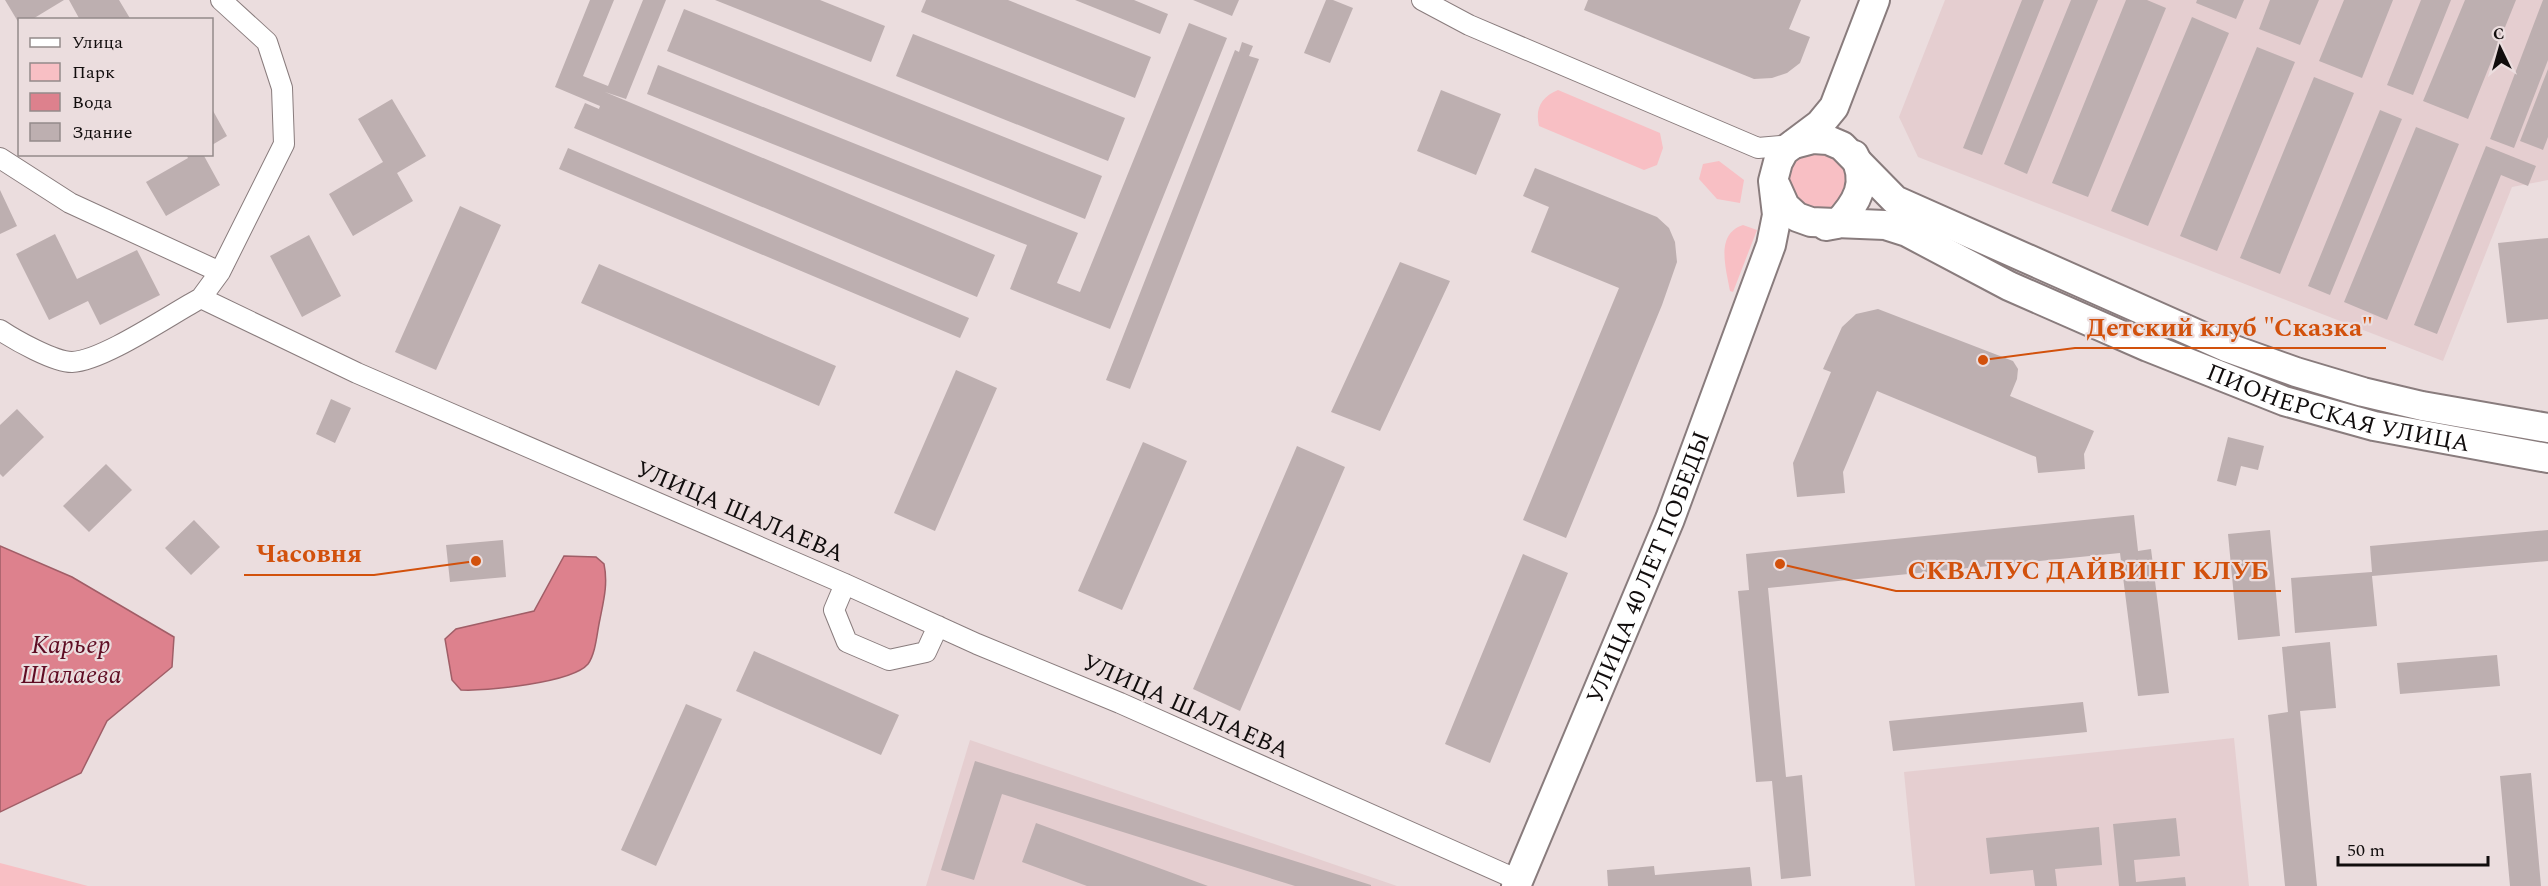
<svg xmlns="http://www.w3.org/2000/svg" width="2548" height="886" font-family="Spectral,serif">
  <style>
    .built { fill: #e5ced0 }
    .green { fill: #f8bfc4 }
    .water { fill: #dd818d; stroke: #a05e67; stroke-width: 1.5 }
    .building { fill: #bdafb0 }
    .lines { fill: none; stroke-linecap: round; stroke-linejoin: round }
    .minor-casing { stroke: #897c7d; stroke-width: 22 }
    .secondary-casing { stroke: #897c7d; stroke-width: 32 }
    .minor { stroke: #fff; stroke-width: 20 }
    .secondary { stroke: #fff; stroke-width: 28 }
    .labels { text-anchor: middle; stroke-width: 4.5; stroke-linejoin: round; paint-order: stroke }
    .street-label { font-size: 24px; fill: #110d0d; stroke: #ebddde }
    .water-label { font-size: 26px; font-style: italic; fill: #5f0c23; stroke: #ebddde }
    .leader { fill: none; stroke: #d2510c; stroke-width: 2 }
    .callout-dot { fill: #d2510c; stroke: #ebddde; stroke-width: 2 }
    .callout-label { font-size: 26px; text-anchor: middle; font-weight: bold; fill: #d2510c; stroke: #ebddde; stroke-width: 4.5; stroke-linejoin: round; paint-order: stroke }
  </style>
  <rect width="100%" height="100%" fill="#ebddde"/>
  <path class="built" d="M1945,0H2548V180L2512,187L2443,361L1918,157L1899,117Z
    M2234,738L2249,886H1915L1904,772Z
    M970,740L1397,886H926Z"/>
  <path class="green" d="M1558,90L1660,133L1663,148L1657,165L1644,170L1539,126C1535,109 1541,97 1558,90Z
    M1833,152L1852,177L1833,213L1791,203L1787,170L1802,153Z
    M1719,161L1744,180L1740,203L1717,199L1699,179L1703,164Z
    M1743,225L1757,230L1733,292L1730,291C1726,268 1715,234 1743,225Z
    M0,863L88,886H0Z"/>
  <path class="water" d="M0,546L72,577L174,637L172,667L107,721L81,773L0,812Z
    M564,556L596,557L604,564C608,583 604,599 600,619C597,632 596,653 588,664C572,683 486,691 461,690L452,680L445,639L456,629L534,611Z"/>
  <path class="building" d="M5,0H64L31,20H20V25Z
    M69,0H119L131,20H80Z
    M590,0H614L583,76L608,86L643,0H666L626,99L605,92L995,255L977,297L574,128L585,103L599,109L600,106L555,87Z
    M715,0H820L885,26L871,62Z
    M926,0H1008L1151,57L1135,98L921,12Z
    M1075,0H1134L1168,14L1160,34Z
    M1193,0H1239L1232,16Z
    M1326,0H1333L1353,8L1330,63L1304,53Z
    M1588,0H1801L1789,29L1810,37L1800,63L1787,73L1772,78L1754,79L1584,10Z
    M2022,0H2044L1982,155L1963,148Z
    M2071,0H2098L2027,174L2004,164Z
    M2126,0H2147L2166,8L2088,197L2052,183Z
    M2197,0H2244L2236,19L2196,3Z
    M2270,0H2319L2300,45L2259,29Z
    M2344,0H2393L2362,78L2319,61Z
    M2421,0H2451L2413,95L2387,85Z
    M2465,0H2516L2468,119L2423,101Z
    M2543,0H2548V60L2514,148L2490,139Z
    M684,9L1102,176L1085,219L667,51Z
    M2192,17L2229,33L2148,226L2111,211Z
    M1189,23L1227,38L1110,329L1010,289L1027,245L647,94L658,65L1078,233L1057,283L1080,292Z
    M913,34L1125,118L1108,161L896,76Z
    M1242,42L1253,46L1249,56L1259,59L1130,389L1106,380L1235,50L1239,52Z
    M2257,47L2295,62L2217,251L2180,236Z
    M2548,69V137L2543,150L2520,141Z
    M2314,77L2354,93L2280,274L2240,258Z
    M1441,90L1501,114L1476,175L1417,151Z
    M392,99L426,156L397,173L413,201L353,236L329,194L383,162L358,119Z
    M212,109L227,136L212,145Z
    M2380,110L2402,119L2330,295L2308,286Z
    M2416,127L2459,144L2387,320L2344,302Z
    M2486,146L2536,166L2528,186L2501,175L2437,334L2414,325Z
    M568,148L969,318L960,338L559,169Z
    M186,154H203L220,185L166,216L146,182L188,158Z
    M1535,168L1657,217L1669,228L1675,242L1677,262L1662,305L1566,538L1523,520L1619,288L1531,252L1549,207L1523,196Z
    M0,190L17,226L0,234Z
    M460,206L501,225L436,370L395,352Z
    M55,234L77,279L137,250L160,295L100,325L88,301L49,320L16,254Z
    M309,235L341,296L302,317L270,256Z
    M2548,238V319L2507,323L2498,243Z
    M1400,262L1450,281L1380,431L1331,412Z
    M599,264L836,366L819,406L581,303Z
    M1878,309L2013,361L2018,369L2017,379L2010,396L2094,431L2084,454L2085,469L2038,473L2036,457L1877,391L1843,472L1845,493L1797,497L1793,463L1831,372L1823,369L1842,327L1856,314Z
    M956,370L997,388L935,531L894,513Z
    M331,399L351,408L335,443L316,434Z
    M17,409L44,437L3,477L0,474V425Z
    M2228,437L2264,446L2258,470L2241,466L2236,486L2217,481Z
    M1143,442L1187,461L1122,610L1078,591Z
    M1297,446L1345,467L1240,711L1193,689Z
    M106,464L132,490L89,532L63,506Z
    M2134,515L2138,551L2151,549L2169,693L2138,696L2120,553L1768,588L1786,777L1802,775L1811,876L1781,879L1772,781L1756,782L1738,591L1749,590L1746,554Z
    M194,520L220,547L191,575L165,548Z
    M2270,530L2280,636L2238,640L2228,534Z
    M2548,530V561L2372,576L2377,626L2295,633L2291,578L2372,572L2370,546Z
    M503,540L506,577L450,582L446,545Z
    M1523,554L1568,573L1490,763L1445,744Z
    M2330,642L2336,708L2300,711L2317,886H2285L2268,715L2288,712L2282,647Z
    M754,651L899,715L881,755L736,691Z
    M2497,655L2500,686L2400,694L2397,663Z
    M2083,702L2087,732L1893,751L1889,721Z
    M686,704L722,719L656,866L621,850Z
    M975,761L1371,885V886H1295L1002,794L974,880L941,870Z
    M2531,773L2541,886H2510L2500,776Z
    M2176,818L2180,856L2134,860L2136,882L2185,877L2186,886H2119L2113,824Z
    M1036,823L1208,886H1087L1022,862Z
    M2099,827L2102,865L2055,869L2057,886H2035L2033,870L1990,874L1986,838Z
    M1654,866L1655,875L1750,867L1752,886H1608L1607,870Z"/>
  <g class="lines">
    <g class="minor-casing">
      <path id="minor" d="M1422,0L1469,25L1758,148L1792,145
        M0,158L70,203L220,272L201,298L357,373L845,584L977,644L1120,703L1518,880
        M220,272L284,144L282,88L267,42L221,0
        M0,330C15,340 54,362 72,362C103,361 171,314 201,298
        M845,584L834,610L847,642L889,660L926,652L938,626"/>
    </g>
    <g class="secondary-casing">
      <g id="secondary">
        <path d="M1794,144L1813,139L1828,140L1842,146L1895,200L2226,347L2296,372L2363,392L2422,406L2548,428"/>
        <path id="s1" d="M1776,186L1785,206L1797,217L1811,222L1885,225L1907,232L2009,286L2148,347L2284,401L2374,426L2548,458"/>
        <path d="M1826,226L1837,224C1857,203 1869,183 1854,155"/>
        <path id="s2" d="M1516,886L1670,519L1771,245L1777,215L1773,181L1778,162L1784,151L1820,124L1834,107L1875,0"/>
      </g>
    </g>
    <use href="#minor" class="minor"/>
    <use href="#secondary" class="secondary"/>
  </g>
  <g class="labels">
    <g class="street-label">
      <text dy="8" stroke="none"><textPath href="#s1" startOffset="618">ПИОНЕРСКАЯ УЛИЦА</textPath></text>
      <text transform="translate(740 511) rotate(23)" y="8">УЛИЦА ШАЛАЕВА</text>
      <text dy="8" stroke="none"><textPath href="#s2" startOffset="345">УЛИЦА 40 ЛЕТ ПОБЕДЫ</textPath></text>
      <text transform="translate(1186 706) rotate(24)" y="8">УЛИЦА ШАЛАЕВА</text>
    </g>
    <g class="water-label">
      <text x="71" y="653">Карьер<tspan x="71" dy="30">Шалаева</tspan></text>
    </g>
  </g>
  <path class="leader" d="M1983 360L2075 348H2386M476 561L374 575H244M1780 564L1896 591H2281"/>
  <g class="callout-dot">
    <circle cx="1983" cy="360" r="6"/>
    <circle cx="476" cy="561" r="6"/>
    <circle cx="1780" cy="564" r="6"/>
  </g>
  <g class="callout-label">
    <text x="2230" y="336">Детский клуб "Сказка"</text>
    <text x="309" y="562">Часовня</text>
    <text x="2088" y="579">СКВАЛУС ДАЙВИНГ КЛУБ</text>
  </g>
  <rect x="18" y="18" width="195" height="138" fill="#ebddde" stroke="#948a8a" stroke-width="1.5"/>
  <rect x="30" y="38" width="30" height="9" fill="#ffffff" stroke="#948a8a" stroke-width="1.5"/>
  <text x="72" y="48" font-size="18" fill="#110d0d">Улица</text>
  <rect x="30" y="63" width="30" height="18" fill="#f8bfc4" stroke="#948a8a" stroke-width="1.5"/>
  <text x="72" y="78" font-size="18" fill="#110d0d">Парк</text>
  <rect x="30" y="93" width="30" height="18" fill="#dd818d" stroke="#948a8a" stroke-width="1.5"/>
  <text x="72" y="108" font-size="18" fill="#110d0d">Вода</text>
  <rect x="30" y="123" width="30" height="18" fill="#bdafb0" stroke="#948a8a" stroke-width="1.5"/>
  <text x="72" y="138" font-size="18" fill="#110d0d">Здание</text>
  <g transform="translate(2500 48) rotate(355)" stroke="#ebddde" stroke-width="4.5" paint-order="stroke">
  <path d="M0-4.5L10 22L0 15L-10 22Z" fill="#110d0d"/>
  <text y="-9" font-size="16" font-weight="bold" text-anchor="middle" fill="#110d0d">С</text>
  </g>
  <path d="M2338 856v9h150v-9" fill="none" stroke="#110d0d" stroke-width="3"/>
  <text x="2347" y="856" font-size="18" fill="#110d0d" stroke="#ebddde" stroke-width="4.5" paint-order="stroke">50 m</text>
</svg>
